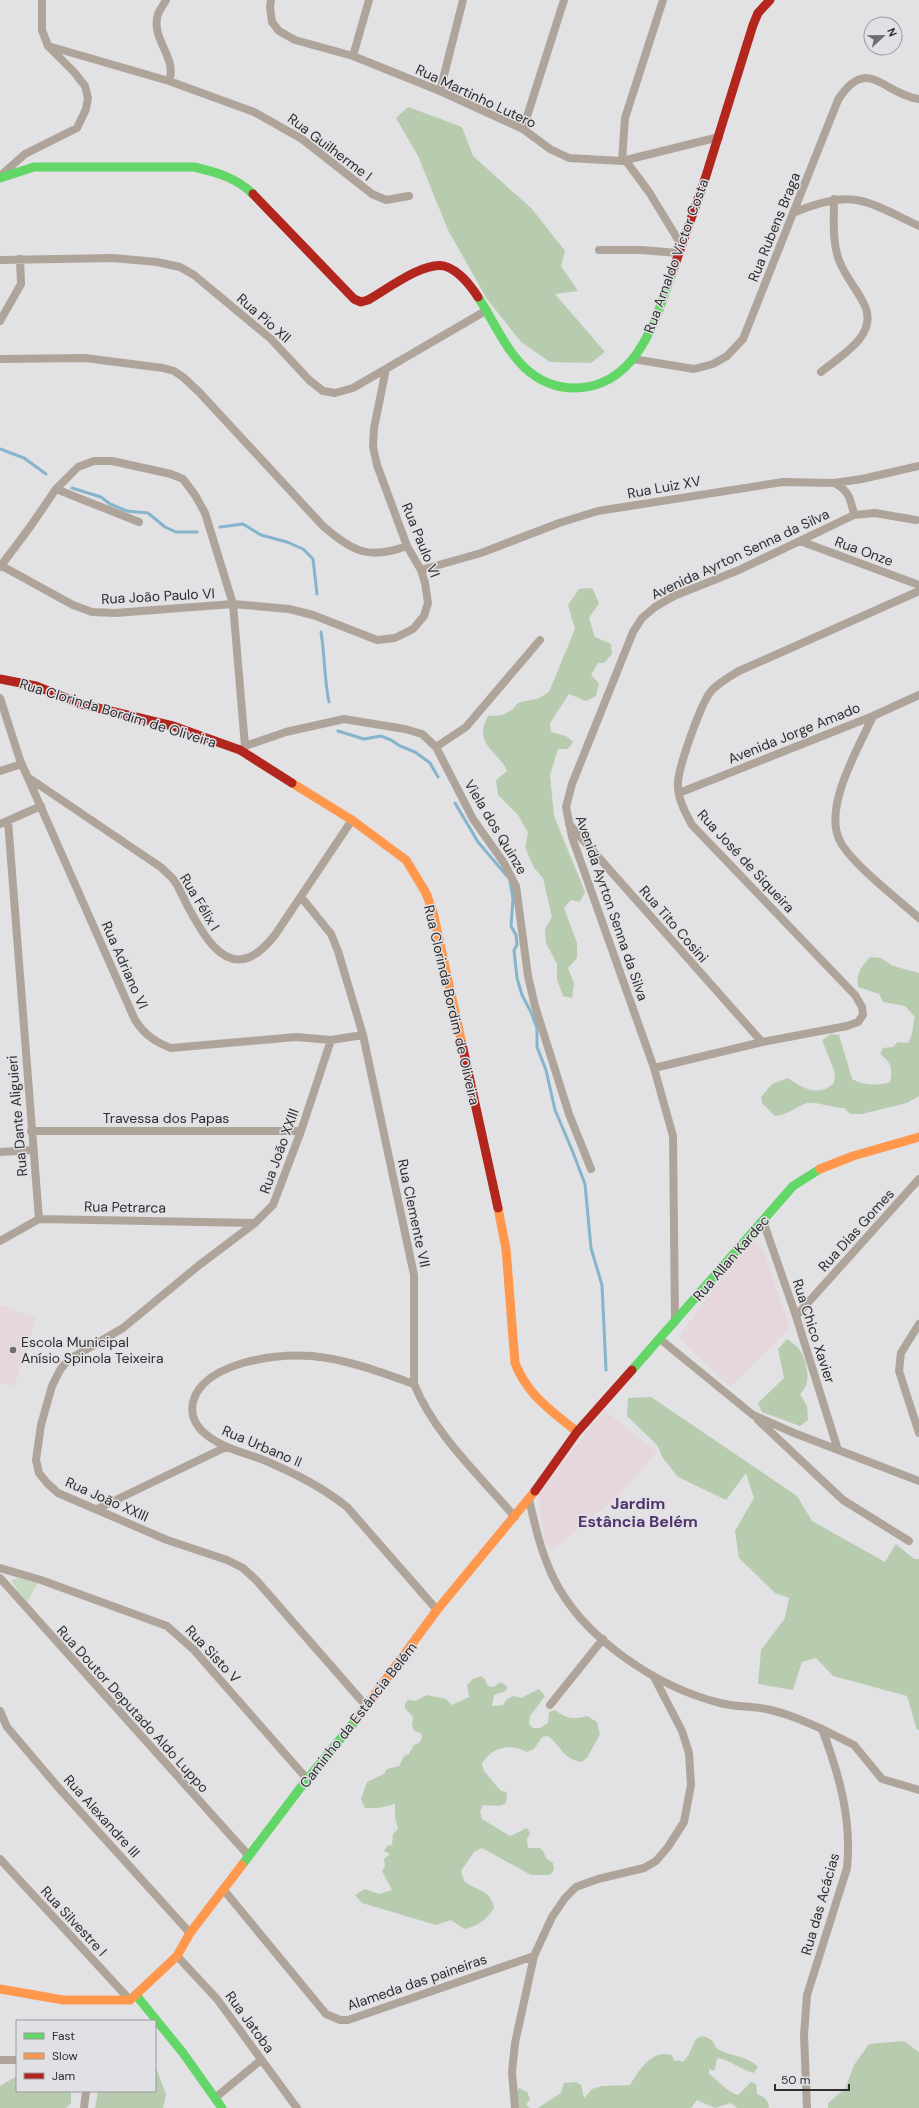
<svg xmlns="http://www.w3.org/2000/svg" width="919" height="2108" font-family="'DM Sans',sans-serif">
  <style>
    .education { fill: #e6d7dc }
    .green { fill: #c8d9c2 }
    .forest { fill: #b7ccaf }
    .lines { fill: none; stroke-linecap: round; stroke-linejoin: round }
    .stream { stroke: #85b4cd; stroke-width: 3 }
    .street { stroke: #afa49a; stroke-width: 8 }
    .fast { stroke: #63d668; stroke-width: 9 }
    .slow { stroke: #ff974d; stroke-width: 9 }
    .jam { stroke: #b3261e; stroke-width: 9 }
    .poi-dot { fill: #6d6d6f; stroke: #e1e0e4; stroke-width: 1.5 }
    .labels { text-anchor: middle; stroke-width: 3; stroke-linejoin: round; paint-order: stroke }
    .street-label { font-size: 14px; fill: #2e2e30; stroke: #e1e0e4 }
    .poi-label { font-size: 14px; fill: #2e2e30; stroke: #e1e0e4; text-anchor: start }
    .quarter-label { font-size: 16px; font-weight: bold; fill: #51346e; stroke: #e1e0e4 }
  </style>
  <rect width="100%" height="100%" fill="#e2e1e3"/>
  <path class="education" d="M753,1242L757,1243L764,1252L790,1328L730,1387L680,1339L681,1333L747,1245Z
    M0,1305L36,1318L14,1387L0,1382Z
    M604,1410L657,1452L616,1498L551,1551L544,1538L539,1494Z"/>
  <path class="green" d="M19,1578L38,1583L26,1604L11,1580Z"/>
  <path class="forest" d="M408,107L462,127L473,156L532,209L565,251L561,266L578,291L555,294L605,352L591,363L550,362L521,342L487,299L448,230L418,156L396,118Z
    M592,588L599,603L589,618L595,637L611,644L612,654L604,663H598L591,675L599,683L596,696L586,701L569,694L550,723L551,732L566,736L573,742L568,749H558L550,775L554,816L585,892L580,902L571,900L564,908L577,943V958L568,968L574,983L572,998L563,996L557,979V964L546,943L545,929L552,917L543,878L534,868L525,847L528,833L518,815L498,795L496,780L507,771C499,751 472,745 488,716L502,715L512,710L518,703L539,698L549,692L575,629L568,605L579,589Z
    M870,957L881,958L893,966L919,973V1096L907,1103L894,1106L862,1114H850L844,1108C835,1108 814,1101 807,1103C795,1107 788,1115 775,1116L762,1103L761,1097L772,1084L788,1078C803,1089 819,1097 834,1083L835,1073L822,1040L831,1034L839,1035L852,1079C864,1086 877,1086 890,1082C893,1069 891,1062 880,1054L883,1048L893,1047L898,1042L908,1043C914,1033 912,1028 915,1017L905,1006L883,1002L879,994L858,987C856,974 861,967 870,957Z
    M787,1339C791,1342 796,1345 799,1349C808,1362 812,1384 800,1394L807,1406L808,1420L800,1426L762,1412L758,1403L784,1378L778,1349Z
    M651,1397L797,1496L812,1521L885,1562L896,1544L914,1559H919V1730H917L907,1696L833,1676L816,1658L802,1662L793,1690L758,1684L761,1650L785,1618L789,1598L775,1593L739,1558L735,1531L754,1498L746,1473L726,1500L678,1477L663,1458L657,1445L627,1416L628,1398Z
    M481,1676L484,1678L488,1686L493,1687L501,1682L507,1686L506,1691L494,1695L492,1706L503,1705L507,1699L513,1696L521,1698L539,1689L545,1696L530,1716L529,1724L533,1728H540L548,1723L549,1712L555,1710C567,1719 573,1720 587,1716L597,1722L600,1734L587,1758L581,1762C562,1758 562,1747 548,1736L542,1737L534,1749L527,1752C511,1743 491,1747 482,1764L484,1771L501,1791L507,1792L506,1803L500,1806L483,1805L480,1811L482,1819L510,1836L527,1828L530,1833L527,1839L528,1848H540L543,1851L546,1858L553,1863L554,1870L550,1875H531L482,1848L474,1852L461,1871L464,1881C477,1891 491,1890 494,1908C486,1920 478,1926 464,1929L451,1920L436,1925L362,1903L355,1895L365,1889L379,1894L392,1890L382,1871L385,1866L384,1859L390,1854L384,1851L387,1846L392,1845L393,1834L398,1829L395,1818V1804L378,1808H365L361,1799L367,1782L384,1774L387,1769L399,1766L404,1756L409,1754L414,1745L419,1743L422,1738L421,1733L414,1731L412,1724L413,1717L405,1708V1704L408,1700L415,1701L427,1695L446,1699L452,1705L469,1697L467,1685L473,1679Z
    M702,2036C709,2038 714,2040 715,2047C728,2057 747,2055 758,2067L754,2073C741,2070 731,2060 717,2058L715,2069L713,2071L709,2069V2074C719,2081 727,2092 738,2095L751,2082L756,2084L757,2094C765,2097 768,2100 769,2108H737L731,2103L715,2108L697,2100L691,2108H538L561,2093L564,2083L576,2082L581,2085L584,2098L592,2089L602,2086L630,2085C639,2070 652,2049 672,2055L674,2061L678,2060L683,2062L688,2056L696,2039Z
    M904,2041L919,2052V2108H828V2103L845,2089L854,2065L869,2044Z
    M155,2065L166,2094L163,2108H95L98,2091H155Z
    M17,2076V2091H71V2103L66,2108H0V2086Z
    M519,2088L527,2092L530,2099L526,2105L530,2108H518L516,2093Z"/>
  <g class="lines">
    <path class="stream" d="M0,449L24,458L46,474
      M72,488L101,497L110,504L127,511L148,513L165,527L176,532H197
      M220,527L243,524L261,535L287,542L303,549L313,559L317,594
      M321,632C325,656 324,678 329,702
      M338,731L364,739L381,736L391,740L400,746L415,752L430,763L438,777
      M455,803L478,842L507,876
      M510,881L513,899L511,926L516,935L517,945L514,950L517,978L522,995L531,1012L537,1028V1047L546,1070L555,1110L572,1150L585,1184L591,1248L602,1285L606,1370"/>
    <path class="street" d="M166,0C164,4 160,9 158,14C150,39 178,58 169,81
      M271,0L270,7L272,22L279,31L295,40L353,56L440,91L523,129L550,149L569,158L622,161L719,137
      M48,46L169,81L254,112L302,139L372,194L386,200L409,196
      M353,56L369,0
      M440,91L463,0
      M523,129L564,0
      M622,161L625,118L663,0
      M626,161L649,192L682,246
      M0,176L25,154L77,128L86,109L88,98L85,86L74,72L48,46L42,30V0
      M793,213C853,188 864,200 919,226
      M599,250H641L679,253
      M0,260L113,258L157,262L180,267L194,275L271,339L309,380L323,391L335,393L353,388L487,310
      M0,321L21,284L20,259
      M0,359L85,358L163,368L174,371L183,377L199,392L323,526C353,552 369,560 407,546
      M633,359L694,369L713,364L727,356L743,339L838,100C867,54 883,94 919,99
      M821,372C840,356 878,336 865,306C858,290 845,277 839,260C832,242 834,219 834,199
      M834,483C849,490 851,500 854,515
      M56,489L139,522
      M800,541L919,585
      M0,565L73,605L92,612L115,613L233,604L289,609L313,615L377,640L395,638L413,629L424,616L428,603L425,583L421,570L407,546L377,465L373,447L374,428L386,369
      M0,567L30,527L56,489L78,467L94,461H112L171,474L183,479L195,495L205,513L233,604L245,746
      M421,570L481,553L559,523L598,511L783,482L834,483L862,479L919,466
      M0,698L20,760L135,1020C145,1035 155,1042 171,1048L296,1037L331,1040L363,1035
      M873,716C859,747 824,805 839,839C849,862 899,900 919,918
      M436,747L466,727L540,640
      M240,750L245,746L286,732L344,719L405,729L422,734L436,747L473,819L504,863L516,886L528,976L535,1006L569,1114L591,1169
      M0,771L22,764
      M29,778L162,868C165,872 170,875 173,879C178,885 182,895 186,903C197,923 219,971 250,957C261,952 268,943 275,935L352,820
      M679,793L873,716L919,695
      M8,821L39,1219
      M0,824L41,806
      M569,824L762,1042
      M301,897L331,934L338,951L363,1035L414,1275V1384C435,1435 479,1475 515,1517
      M331,1040L301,1131L273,1205L255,1223L198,1266L123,1328L68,1360L60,1370L52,1386L41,1425L36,1460L39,1473L47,1483L58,1493L167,1540L227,1560L243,1568L257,1581L367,1707
      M654,1068L762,1042L847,1026L858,1022L863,1015L862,1007L855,995L692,825C685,812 677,798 678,782C679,766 701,702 712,690C720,682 729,677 739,671L919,591
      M31,1131H301
      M0,1152L33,1150
      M763,1221L796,1316L838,1450
      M0,1241L39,1219L255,1223
      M796,1316L919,1179
      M675,1322L673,1136L654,1068L572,837L566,807L572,784L633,632L642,618L655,607L674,596L739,570L854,515L875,513L916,520
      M919,1324L901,1353L899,1371L919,1433
      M660,1339L753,1415L794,1433L919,1481
      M414,1384C352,1362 309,1345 243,1363C226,1368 205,1377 196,1394C190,1406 191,1419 201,1430C219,1448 244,1452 266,1461C296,1474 322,1487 347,1507L437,1610
      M758,1420L843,1500L909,1541
      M529,1499C535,1526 541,1552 553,1577C582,1638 657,1687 720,1703C735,1707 751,1706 766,1709C786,1713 804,1721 822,1729C839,1774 852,1819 847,1868L807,1995L804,2035L807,2108
      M97,1509L226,1447
      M0,1568L41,1580L167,1626L194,1650L307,1779
      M0,1578L249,1856
      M550,1705L603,1639
      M0,1711L7,1727L57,1786L190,1933
      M822,1729L854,1745L882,1779L919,1790
      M0,1859L130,2000
      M223,1889L326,2014L340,2020H348L534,1956
      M177,1956L217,1999L297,2108
      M0,2060H17
      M215,2098L261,2060
      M84,2108L86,2091
      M515,2108L512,2072L515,2043L534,1956L552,1917L565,1898L576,1887L598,1879L644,1868L656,1861L668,1847L684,1822L691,1785L689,1753L682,1731L654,1677"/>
    <path class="fast" d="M0,178L34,167H194C216,172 237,178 253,194
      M478,297C493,320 505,349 525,368C539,381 556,388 575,388C637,387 655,321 672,273
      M632,1370L793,1186L820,1169
      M242,1865L307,1779L356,1720
      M136,1995L183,2053L222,2108"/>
    <path class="slow" d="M292,783L352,820L406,860L426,893L433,912L462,1044
      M820,1169L853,1156L919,1137
      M498,1208L506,1249L515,1363C528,1396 551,1410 577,1432
      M356,1720L437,1610L535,1491
      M0,1989L63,2000H130L177,1956L190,1933L242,1865"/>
    <path class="jam" d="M253,194L354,299L361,302L368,300C386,290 424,261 444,266C459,270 470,285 478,297
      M672,273L705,179L753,25L758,13L770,0
      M0,679L36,686L81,704L173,726L240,750L292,783
      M462,1044L498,1208
      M535,1491L577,1432L632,1370"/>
  </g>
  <circle class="poi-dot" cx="13" cy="1350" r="4"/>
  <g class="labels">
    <g class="street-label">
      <text transform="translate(476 96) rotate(25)" y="5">Rua Martinho Lutero</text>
      <text transform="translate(330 147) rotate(37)" y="5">Rua Guilherme I</text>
      <text transform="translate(774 227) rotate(-68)" y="5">Rua Rubens Braga</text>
      <text transform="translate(676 256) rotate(-70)" y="5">Rua Arnaldo Victor Costa</text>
      <text transform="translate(264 318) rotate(41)" y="5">Rua Pio XII</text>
      <text transform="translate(664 487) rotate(-10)" y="5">Rua Luiz XV</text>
      <text transform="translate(421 540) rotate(68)" y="5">Rua Paulo VI</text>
      <text transform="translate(864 551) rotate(20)" y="5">Rua Onze</text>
      <text transform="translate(740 554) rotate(-25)" y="5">Avenida Ayrton Senna da Silva</text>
      <text transform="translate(158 596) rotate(-3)" y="5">Rua João Paulo VI</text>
      <text transform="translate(118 713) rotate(17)" y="5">Rua Clorinda Bordim de Oliveira</text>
      <text transform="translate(794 733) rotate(-22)" y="5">Avenida Jorge Amado</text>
      <text transform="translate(496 827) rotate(59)" y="5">Viela dos Quinze</text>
      <text transform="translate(746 861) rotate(47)" y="5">Rua José de Siqueira</text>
      <text transform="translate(200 902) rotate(59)" y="5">Rua Félix I</text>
      <text transform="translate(612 908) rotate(71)" y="5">Avenida Ayrton Senna da Silva</text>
      <text transform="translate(674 924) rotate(49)" y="5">Rua Tito Cosini</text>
      <text transform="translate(125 965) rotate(66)" y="5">Rua Adriano VI</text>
      <text transform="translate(452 1005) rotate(77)" y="5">Rua Clorinda Bordim de Oliveira</text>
      <text transform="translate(17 1116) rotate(-95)" y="5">Rua Dante Aliguieri</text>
      <text x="166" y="1123">Travessa dos Papas</text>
      <text transform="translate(279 1151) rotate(-70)" y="5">Rua João XXIII</text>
      <text transform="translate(125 1207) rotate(1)" y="5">Rua Petrarca</text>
      <text transform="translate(414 1213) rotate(78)" y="5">Rua Clemente VII</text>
      <text transform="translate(856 1230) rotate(-48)" y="5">Rua Dias Gomes</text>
      <text transform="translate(731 1258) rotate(-49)" y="5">Rua Allan Kardec</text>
      <text transform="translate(814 1331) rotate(72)" y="5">Rua Chico Xavier</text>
      <text transform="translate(262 1446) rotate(23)" y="5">Rua Urbano II</text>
      <text transform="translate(107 1499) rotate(24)" y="5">Rua João XXIII</text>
      <text transform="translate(213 1654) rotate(47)" y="5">Rua Sisto V</text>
      <text transform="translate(133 1709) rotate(48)" y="5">Rua Doutor Deputado Aldo Luppo</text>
      <text transform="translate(358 1715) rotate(-52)" y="5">Caminho da Estância Belém</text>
      <text transform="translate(102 1816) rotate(48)" y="5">Rua Alexandre III</text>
      <text transform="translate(820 1904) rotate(-74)" y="5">Rua das Acácias</text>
      <text transform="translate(74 1921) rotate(47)" y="5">Rua Silvestre I</text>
      <text transform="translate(417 1982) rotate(-19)" y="5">Alameda das paineiras</text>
      <text transform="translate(250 2022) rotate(54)" y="5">Rua Jatoba</text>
    </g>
    <g class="poi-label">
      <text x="21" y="1347">Escola Municipal<tspan x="21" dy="16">Anísio Spinola Teixeira</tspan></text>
    </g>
    <g class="quarter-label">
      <text x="638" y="1509">Jardim<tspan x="638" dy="18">Estância Belém</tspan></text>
    </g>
  </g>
  <rect x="16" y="2020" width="140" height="72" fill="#e1e0e4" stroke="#99999c"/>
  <rect x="24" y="2033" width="20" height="6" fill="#63d668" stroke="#99999c"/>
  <text x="52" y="2040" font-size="12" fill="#2e2e30">Fast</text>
  <rect x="24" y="2053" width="20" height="6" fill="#ff974d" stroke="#99999c"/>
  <text x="52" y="2060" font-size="12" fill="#2e2e30">Slow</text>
  <rect x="24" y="2073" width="20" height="6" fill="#b3261e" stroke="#99999c"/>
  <text x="52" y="2080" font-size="12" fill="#2e2e30">Jam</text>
  <g transform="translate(883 36) rotate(68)"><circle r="19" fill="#e1e0e4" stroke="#99999c"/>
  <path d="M0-3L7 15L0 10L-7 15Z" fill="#6d6d6f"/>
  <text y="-6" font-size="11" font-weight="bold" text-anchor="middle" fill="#2e2e30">N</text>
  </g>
  <path d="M775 2084v6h74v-6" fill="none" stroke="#2e2e30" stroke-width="2"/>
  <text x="781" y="2084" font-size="12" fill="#2e2e30" stroke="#e1e0e4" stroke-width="3" paint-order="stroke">50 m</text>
</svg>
